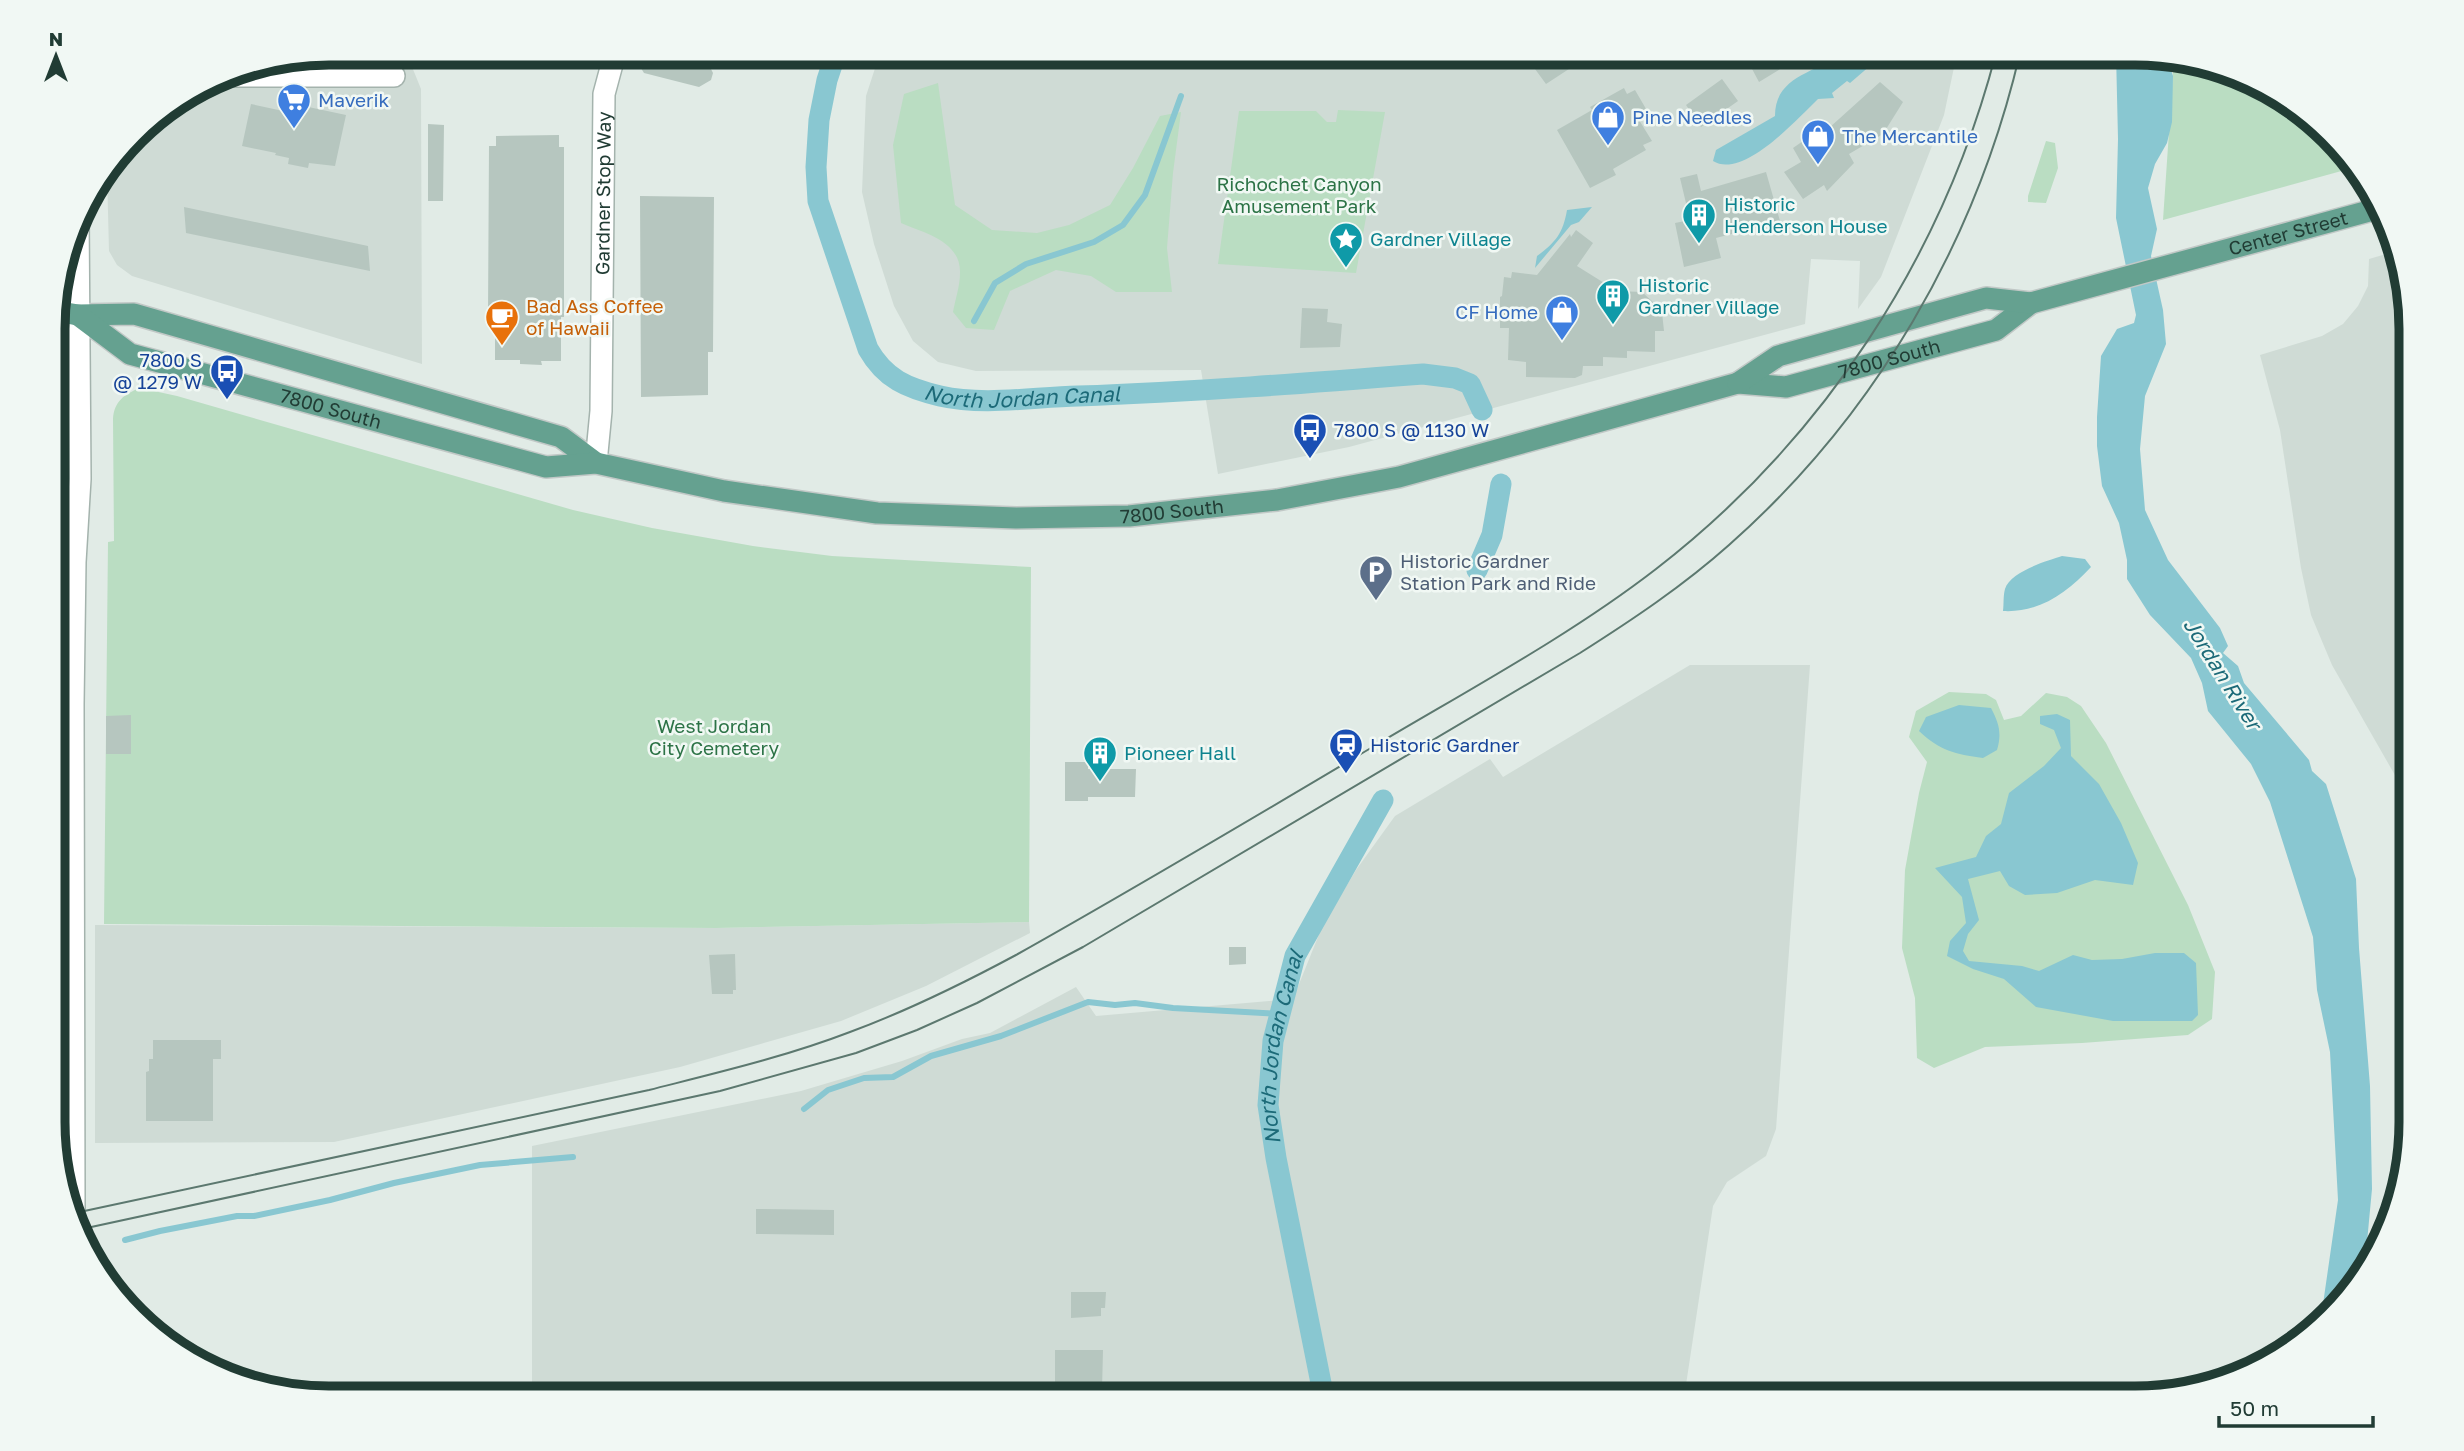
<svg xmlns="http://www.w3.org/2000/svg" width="2464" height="1451" font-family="'Golos Text',sans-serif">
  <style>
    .built { fill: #cfdbd5 }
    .green { fill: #baddc2 }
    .water { fill: #89c7d1 }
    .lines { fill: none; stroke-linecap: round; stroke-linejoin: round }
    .stream { stroke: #89c7d1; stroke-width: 6 }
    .canal { stroke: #89c7d1; stroke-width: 21 }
    .building { fill: #b6c6bf }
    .minor-casing { stroke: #a4b3ad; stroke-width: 24 }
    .major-casing { stroke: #c1c8c6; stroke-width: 24 }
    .minor { stroke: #fff; stroke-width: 21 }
    .major { stroke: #65a190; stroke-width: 21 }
    .tram { stroke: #5c786f; stroke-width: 2 }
    .labels { text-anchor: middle; stroke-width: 5; stroke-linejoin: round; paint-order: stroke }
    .shop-label { font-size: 19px; fill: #366cbe; stroke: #f1f8f4; text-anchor: start }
    .park-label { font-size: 19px; fill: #2c7346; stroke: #f1f8f4 }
    .street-label { font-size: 19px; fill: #213c34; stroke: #f1f8f4 }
    .culture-label { font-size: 19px; fill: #0d838f; stroke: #f1f8f4; text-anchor: start }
    .food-label { font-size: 19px; fill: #c56008; stroke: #f1f8f4; text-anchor: start }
    .transit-label { font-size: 19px; fill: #164399; stroke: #f1f8f4; text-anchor: start }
    .service-label { font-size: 19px; fill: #4e5e75; stroke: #f1f8f4; text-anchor: start }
    .water-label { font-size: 21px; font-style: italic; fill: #1c6a78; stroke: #f1f8f4 }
    .rim { fill: none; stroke: #213c34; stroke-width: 9 }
  </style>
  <rect width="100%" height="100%" fill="#e1ebe6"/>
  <path class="built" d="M880,53H1957L1944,115L1881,277L1858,309L1860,261L1811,259L1805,324L1349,447L1218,474L1201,370L976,371L938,362L913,341L894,306L874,244L862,192L866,96Z
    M306,57H408L421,89L422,364L132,276L117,265L109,251L107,173L146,121L224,73Z
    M2393,252L2411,311V816L2396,777L2332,665L2311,615L2301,568L2280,430L2260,355L2322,336L2343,324L2358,306L2368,286L2369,259Z
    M1690,665H1810L1776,1129L1766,1156L1727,1182L1713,1206L1684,1398H532V1146L801,1091L902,1061L962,1039L990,1033L1076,987L1096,1016L1293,999L1322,927L1356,870L1395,816L1490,759L1503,777Z
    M1029,922L1030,933L926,986L841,1021L680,1067L334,1142L95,1143V925L716,928Z"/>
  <path class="green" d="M2174,58L2207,62L2274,90L2330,133L2356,167L2163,220Z
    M938,83L955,205L992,230L1037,233L1069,225L1110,205L1133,168L1160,116L1181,112L1173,173L1167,248L1172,292H1116L1091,276L1056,270L1010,291L994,330L966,328L953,312C955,300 960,286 960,273C961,241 924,233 901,223L893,145L904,94Z
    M1338,110L1385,112L1356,273L1218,264L1239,111H1316L1327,122H1336Z
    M2046,141L2055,143L2058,168L2046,203L2028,202V196Z
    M140,388L177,396L573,510L652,528L753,546L832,556L1031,567L1029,922L716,928L104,924L108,542L114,541L113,419C114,402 124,394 140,388Z
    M1949,692L1986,694L1996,700L2004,720L2021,716L2046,693L2067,697L2081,706L2106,743L2188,905L2215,972L2212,1019L2188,1035L2082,1043L1985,1047L1934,1068L1917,1058L1915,998L1902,948L1905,870L1919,793L1927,762L1909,737L1916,711Z"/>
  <path class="water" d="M1842,53H1885L1850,83L1847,81L1832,93L1834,98L1818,99C1798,118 1743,180 1713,161L1716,150L1775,116C1775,75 1817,73 1842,53Z
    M2116,53L2167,57L2173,76L2172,122L2167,143L2155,164L2148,188L2157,229L2151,256L2163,310L2166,344L2145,396L2140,449L2145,510L2168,560L2220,628L2228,646L2223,653L2238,666L2244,683L2309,760L2312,771L2326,784L2356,879L2359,948L2370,1086L2372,1189L2364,1274L2330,1318L2320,1325L2338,1200L2330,1052L2317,990L2313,937L2270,802L2251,764L2208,711L2202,683L2191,658L2150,615L2127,579V560L2119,523L2102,486L2097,446V417L2101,356L2117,329L2134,323L2136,315L2116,218L2118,139Z
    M1592,207L1579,222L1571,225L1535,268L1537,256C1556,242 1563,233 1567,210Z
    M2062,556L2085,559L2091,567C2067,593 2039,613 2003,611C2004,604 2003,596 2005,589C2010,572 2046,561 2062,556Z
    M1959,705L1991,708C1999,723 2002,734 1997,750L1983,758C1955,754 1940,751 1919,731L1926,717Z
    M2057,714L2070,720L2071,756L2099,784L2121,823L2138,863L2133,885L2095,880L2057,893L2025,895L2009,886L2000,871L1968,879L1979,920L1968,934L1963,951L1969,961L2022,966L2039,971L2073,955L2092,960L2122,959L2155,953H2184L2196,963L2198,1015L2192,1021H2113L2036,1007L2004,979L1973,969L1947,956L1950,941L1966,923L1962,897L1935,868L1976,857L1986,836L2001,824L2009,793L2044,766L2061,748L2054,730L2040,724V716Z"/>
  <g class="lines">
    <path class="stream" d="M974,321L995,283L1026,264L1094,242L1123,225L1145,195L1181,96
      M804,1109L828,1090L864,1078L893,1077L931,1056L1001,1036L1088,1002L1115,1005L1135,1003L1173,1008L1280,1014
      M125,1240L160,1231L237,1216H254L330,1200L394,1183L480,1165L573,1157"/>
    <g class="canal">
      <path id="s1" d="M836,53L827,80L819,120L816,167L818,201L868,349C885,379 907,388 940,396C984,406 1033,397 1078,396C1193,392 1308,383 1423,374L1455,378L1470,384L1482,410"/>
      <path d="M1477,570L1492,535L1501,484"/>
      <path id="s2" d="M1324,1398L1276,1158L1268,1105L1273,1041L1295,956L1383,800"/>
    </g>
  </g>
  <path class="building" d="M631,52H715L711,69L713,73L711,80L699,87L644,73Z
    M1556,52H1595L1546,84L1535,69Z
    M1743,52H1808L1759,82Z
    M1722,79L1738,101L1701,127L1686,105Z
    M1880,82L1903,102L1883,134L1849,154L1854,163L1827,191L1824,185L1803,199L1784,172L1801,162L1793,148L1826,125L1829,128Z
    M1624,88L1627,94L1635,90L1649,114L1639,120L1652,141L1643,145L1646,150L1613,169L1616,175L1590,188L1557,130L1592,110L1590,107Z
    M285,102L346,115L335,166L309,163L308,168L288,164L289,158L275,155L276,153L242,146L251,104L283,111Z
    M428,124L444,125L443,201H428Z
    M559,135V147H564V317H561V361H541L542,365L520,364V360H495V317L488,316L489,146H496V136Z
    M1766,172L1780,221L1716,238L1721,258L1684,267L1675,223L1690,220L1680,178L1697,174L1701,191Z
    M640,196L714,197L713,352H708V395L641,397Z
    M184,207L368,246L370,271L186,233Z
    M1576,230L1593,243L1577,266L1617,291L1642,292L1654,303H1661L1664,331H1655V352L1627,351V358L1603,357V366H1583L1582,375L1575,378L1526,377V362L1508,360L1509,328H1500V297L1502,296L1504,277L1511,278L1512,272L1537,275L1570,234L1571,237Z
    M1302,308L1328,309L1327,322L1342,324L1340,347L1300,348Z
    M131,715V754H106V716Z
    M1065,762H1088V769H1136L1135,797H1088V801H1065Z
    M1229,947H1246V964L1229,965Z
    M735,954L736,990H733V994H712L709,955Z
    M153,1040H221V1059H213V1121H146V1072L149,1071V1059H153Z
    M756,1209L834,1210V1235L756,1234Z
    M1071,1292H1106L1105,1308H1101V1316L1071,1318Z
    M1055,1350H1103L1102,1390L1055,1389Z"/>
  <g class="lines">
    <g class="minor-casing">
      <g id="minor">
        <path d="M219,76H394"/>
        <path id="s3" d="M596,463L601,411L604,94L615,53"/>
        <path d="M74,1209L73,704L75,562L80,479L78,215"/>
      </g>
    </g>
    <g class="major-casing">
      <g id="major">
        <path d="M55,311L78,315L134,314L561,437L596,463"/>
        <path id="s4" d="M78,315L130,354L546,467L596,463L724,491L877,513L1016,518L1129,516L1277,500L1399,477L1738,383L1786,387L1996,330L2031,303"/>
        <path id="s5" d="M1738,383L1778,356L1986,298L2031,303L2380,208"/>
      </g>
    </g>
    <use href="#minor" class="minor"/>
    <use href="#major" class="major"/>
    <path class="tram" d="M75,1213L649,1090C716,1073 785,1057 850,1032C907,1011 962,984 1016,955C1139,886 1260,814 1381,742C1472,688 1572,634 1656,569C1823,440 1943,257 1996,53
      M82,1229L720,1091L856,1053L917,1030L977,1003L1083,947L1580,653C1632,620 1683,586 1729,545C1875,416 1976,242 2020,53"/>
  </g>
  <defs>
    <g id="supermarket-pin" transform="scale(1.75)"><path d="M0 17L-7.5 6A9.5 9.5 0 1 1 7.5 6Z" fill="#3f7fe0" stroke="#f1f8f4"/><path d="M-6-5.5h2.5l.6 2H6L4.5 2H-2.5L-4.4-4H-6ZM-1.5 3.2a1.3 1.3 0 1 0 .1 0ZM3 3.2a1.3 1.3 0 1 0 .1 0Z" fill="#fff"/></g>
    <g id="shop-pin" transform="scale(1.75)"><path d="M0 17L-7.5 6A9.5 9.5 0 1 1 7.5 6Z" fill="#3f7fe0" stroke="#f1f8f4"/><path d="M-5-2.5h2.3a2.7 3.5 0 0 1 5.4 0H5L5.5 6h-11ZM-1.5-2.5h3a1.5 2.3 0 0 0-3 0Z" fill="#fff"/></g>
    <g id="building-pin" transform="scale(1.75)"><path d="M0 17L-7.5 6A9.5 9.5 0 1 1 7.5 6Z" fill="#0f9aa8" stroke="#f1f8f4"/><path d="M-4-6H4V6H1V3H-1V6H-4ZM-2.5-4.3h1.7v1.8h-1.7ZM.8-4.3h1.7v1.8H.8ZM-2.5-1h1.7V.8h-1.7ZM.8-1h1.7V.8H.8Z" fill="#fff"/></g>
    <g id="sight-pin" transform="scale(1.75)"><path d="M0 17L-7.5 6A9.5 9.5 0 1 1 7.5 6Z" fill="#0f9aa8" stroke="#f1f8f4"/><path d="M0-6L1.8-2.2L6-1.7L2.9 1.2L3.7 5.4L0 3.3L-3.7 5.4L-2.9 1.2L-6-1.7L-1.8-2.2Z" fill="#fff"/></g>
    <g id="cafe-pin" transform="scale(1.75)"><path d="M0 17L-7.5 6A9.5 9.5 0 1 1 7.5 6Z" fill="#e8710a" stroke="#f1f8f4"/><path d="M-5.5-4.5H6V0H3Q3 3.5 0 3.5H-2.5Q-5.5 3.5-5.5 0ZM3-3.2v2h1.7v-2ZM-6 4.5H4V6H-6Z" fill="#fff"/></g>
    <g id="bus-pin" transform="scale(1.75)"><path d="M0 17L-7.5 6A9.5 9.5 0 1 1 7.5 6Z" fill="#1a4fb4" stroke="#f1f8f4"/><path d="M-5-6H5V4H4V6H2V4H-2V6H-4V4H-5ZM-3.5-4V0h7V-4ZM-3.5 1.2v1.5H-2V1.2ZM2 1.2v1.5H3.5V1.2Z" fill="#fff"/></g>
    <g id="parking-pin" transform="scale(1.75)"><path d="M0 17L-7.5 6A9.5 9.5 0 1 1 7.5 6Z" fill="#5c6f8a" stroke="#f1f8f4"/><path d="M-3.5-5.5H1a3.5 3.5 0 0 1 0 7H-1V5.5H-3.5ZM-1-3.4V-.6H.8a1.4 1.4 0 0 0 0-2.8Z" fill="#fff"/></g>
    <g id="station-pin" transform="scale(1.75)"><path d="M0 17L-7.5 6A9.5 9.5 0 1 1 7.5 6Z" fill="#1a4fb4" stroke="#f1f8f4"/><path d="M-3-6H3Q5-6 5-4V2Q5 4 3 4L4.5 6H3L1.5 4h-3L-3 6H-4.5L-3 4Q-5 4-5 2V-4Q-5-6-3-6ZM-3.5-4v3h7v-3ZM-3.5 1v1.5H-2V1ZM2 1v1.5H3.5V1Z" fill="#fff"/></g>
  </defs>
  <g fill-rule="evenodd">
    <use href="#supermarket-pin" x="294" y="100"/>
    <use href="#shop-pin" x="1608" y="117"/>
    <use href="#shop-pin" x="1818" y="136"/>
    <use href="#building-pin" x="1699" y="215"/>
    <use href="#sight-pin" x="1346" y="239"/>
    <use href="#building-pin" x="1613" y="296"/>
    <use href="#shop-pin" x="1562" y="312"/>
    <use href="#cafe-pin" x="502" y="317"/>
    <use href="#bus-pin" x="227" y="371"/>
    <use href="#bus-pin" x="1310" y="430"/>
    <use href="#parking-pin" x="1376" y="572"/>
    <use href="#station-pin" x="1346" y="745"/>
    <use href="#building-pin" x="1100" y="753"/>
  </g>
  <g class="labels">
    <g class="shop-label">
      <text x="318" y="107">Maverik</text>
      <text x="1632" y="124">Pine Needles</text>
      <text x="1842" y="143">The Mercantile</text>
      <text x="1538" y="319" text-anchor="end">CF Home</text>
    </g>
    <g class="park-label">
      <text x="1299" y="191">Richochet Canyon<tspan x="1299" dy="22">Amusement Park</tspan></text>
      <text x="714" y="733">West Jordan<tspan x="714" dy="22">City Cemetery</tspan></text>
    </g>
    <g class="street-label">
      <text dy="7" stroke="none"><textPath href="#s3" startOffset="270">Gardner Stop Way</textPath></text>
      <text dy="7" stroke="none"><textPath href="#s5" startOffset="576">Center Street</textPath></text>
      <text dy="7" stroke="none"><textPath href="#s4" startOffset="1864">7800 South</textPath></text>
      <text dy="7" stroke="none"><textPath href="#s4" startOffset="273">7800 South</textPath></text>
      <text dy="7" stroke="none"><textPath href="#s4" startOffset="1127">7800 South</textPath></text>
    </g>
    <g class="culture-label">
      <text x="1724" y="211">Historic<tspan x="1724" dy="22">Henderson House</tspan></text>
      <text x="1370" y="246">Gardner Village</text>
      <text x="1638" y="292">Historic<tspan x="1638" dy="22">Gardner Village</tspan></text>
      <text x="1124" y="760">Pioneer Hall</text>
    </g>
    <g class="food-label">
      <text x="526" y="313">Bad Ass Coffee<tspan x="526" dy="22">of Hawaii</tspan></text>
    </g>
    <g class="transit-label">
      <text x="202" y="367" text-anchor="end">7800 S<tspan x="202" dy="22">@ 1279 W</tspan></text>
      <text x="1334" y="437">7800 S @ 1130 W</text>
      <text x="1370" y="752">Historic Gardner</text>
    </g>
    <g class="service-label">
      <text x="1400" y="568">Historic Gardner<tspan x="1400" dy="22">Station Park and Ride</tspan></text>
    </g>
    <g class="water-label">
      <text dy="7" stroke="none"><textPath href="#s1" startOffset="478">North Jordan Canal</textPath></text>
      <text transform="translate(2222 674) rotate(58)" y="7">Jordan River</text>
      <text dy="7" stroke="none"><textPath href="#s2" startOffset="357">North Jordan Canal</textPath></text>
    </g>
  </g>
  <path d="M0 0H2464V1451H0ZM329 65H2135A264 264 0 0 1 2399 329V1122A264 264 0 0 1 2135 1386H329A264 264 0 0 1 65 1122V329A264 264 0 0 1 329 65Z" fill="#f1f8f4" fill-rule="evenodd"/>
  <path class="rim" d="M329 65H2135A264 264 0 0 1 2399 329V1122A264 264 0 0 1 2135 1386H329A264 264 0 0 1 65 1122V329A264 264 0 0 1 329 65Z"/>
  <g transform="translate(56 56)" stroke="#f1f8f4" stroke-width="5" paint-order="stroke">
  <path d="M0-5L12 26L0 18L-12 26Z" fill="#213c34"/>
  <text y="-10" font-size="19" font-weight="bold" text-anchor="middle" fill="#213c34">N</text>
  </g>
  <path d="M2219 1416v10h154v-10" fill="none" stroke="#213c34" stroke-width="3.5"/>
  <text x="2230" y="1416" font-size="21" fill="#213c34" stroke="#f1f8f4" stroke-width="5" paint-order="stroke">50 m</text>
</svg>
